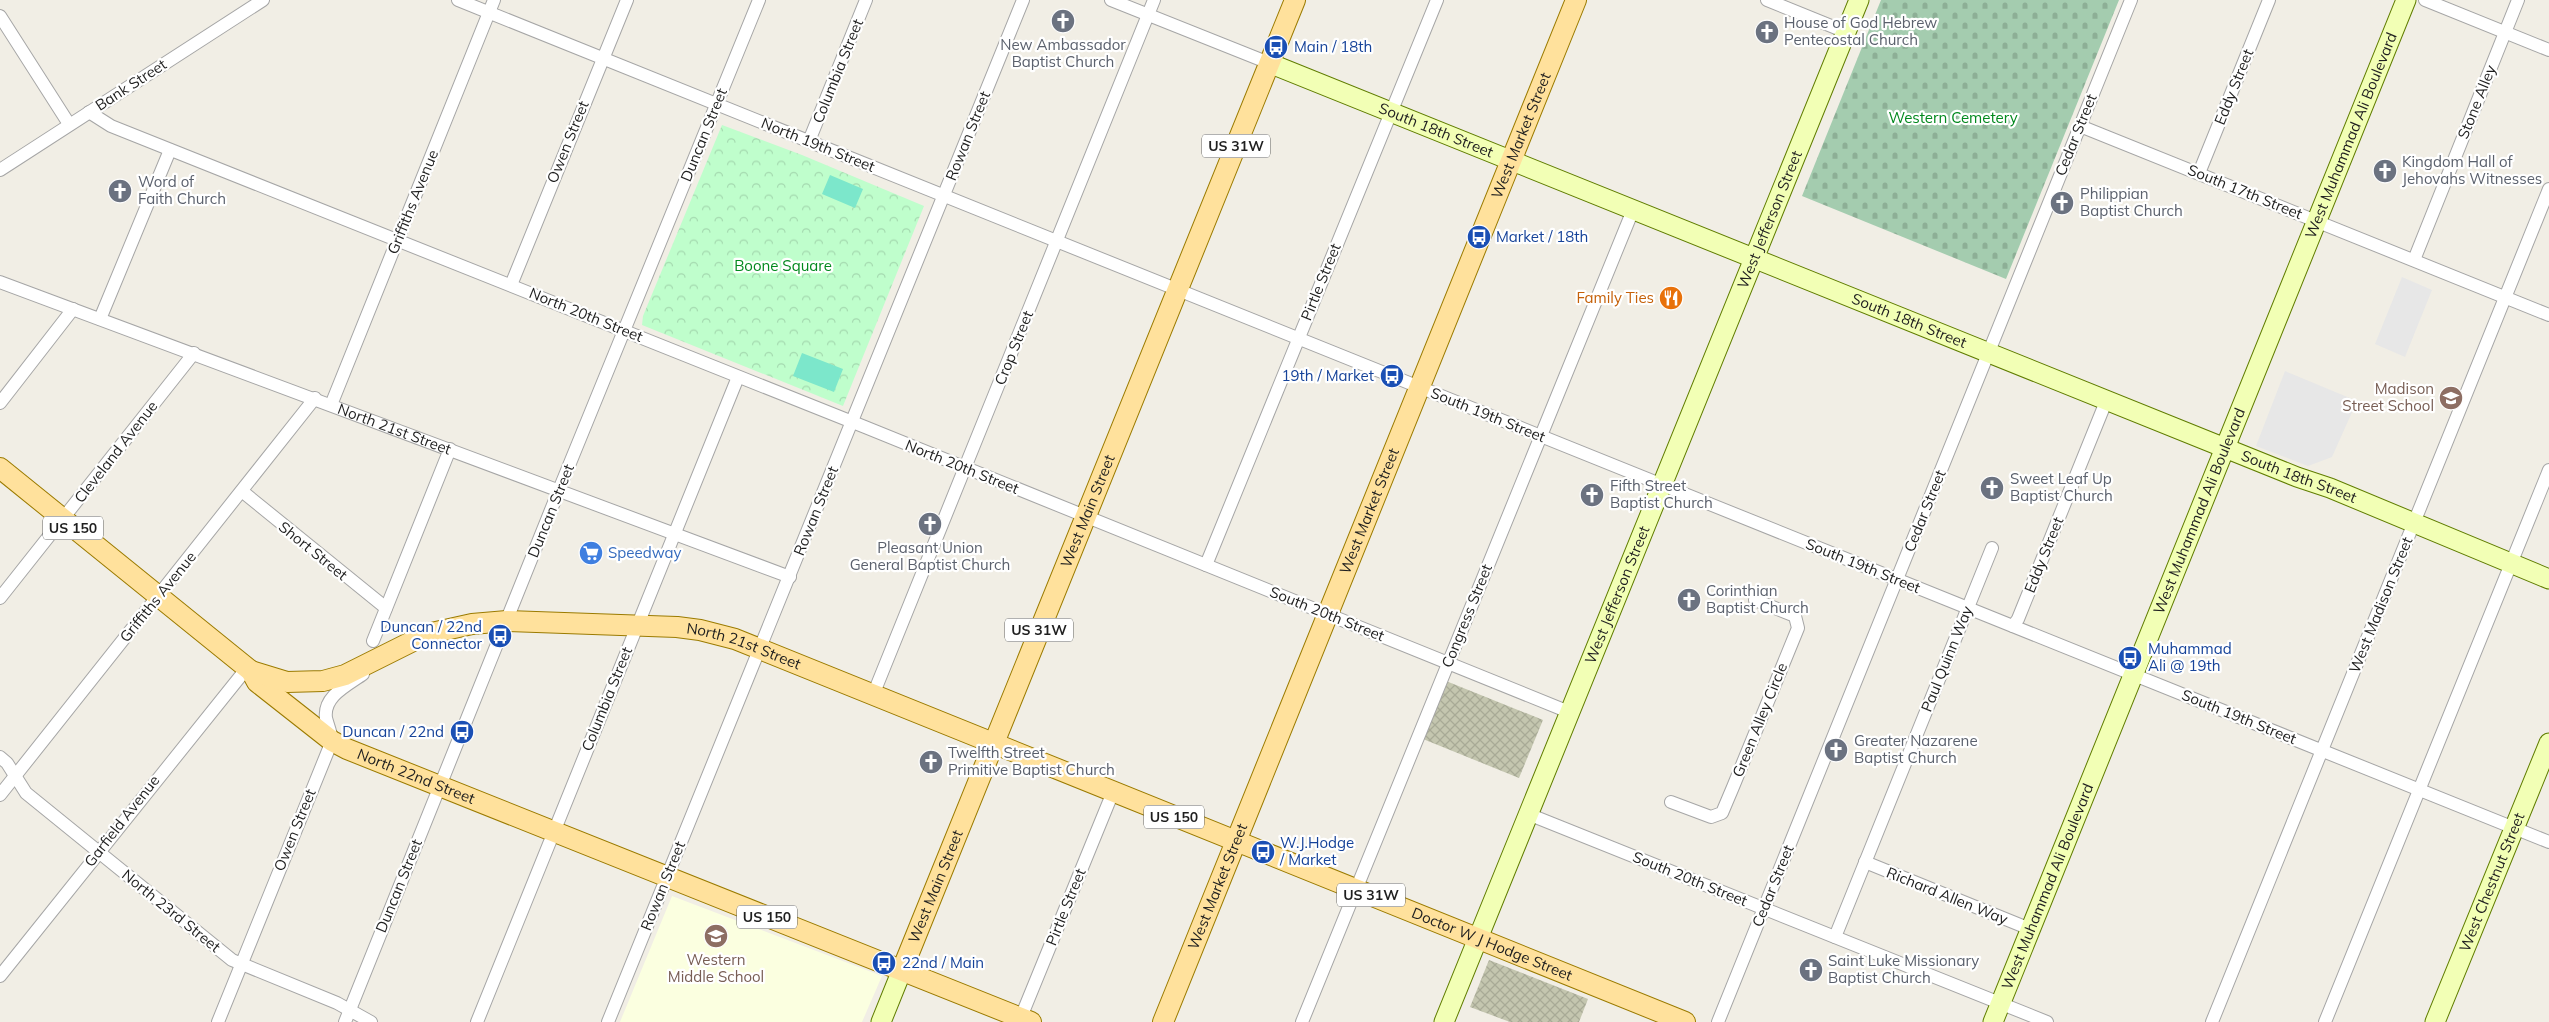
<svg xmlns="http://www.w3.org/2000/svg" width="2549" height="1022" font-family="Mulish,sans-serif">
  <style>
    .education { fill: #fbffe0 }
    .construction { fill: url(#construction-cross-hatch) }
    .cemetery { fill: url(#cemetery-stones) }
    .park { fill: url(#park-crowns) }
    .pitch { fill: #7ce7cb }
    .parking { fill: #e7e7e7 }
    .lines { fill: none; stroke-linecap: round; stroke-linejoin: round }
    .street-casing { stroke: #a6a6a6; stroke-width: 14 }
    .secondary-casing { stroke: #607d00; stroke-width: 21 }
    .primary-casing { stroke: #9b7b00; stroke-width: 22 }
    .street { stroke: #fff; stroke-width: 12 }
    .secondary { stroke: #f2ffb5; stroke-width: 19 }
    .primary { stroke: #ffe19c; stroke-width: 20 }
    .labels { text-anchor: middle; stroke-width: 4.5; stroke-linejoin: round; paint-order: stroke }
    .shield { fill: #fff; stroke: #626262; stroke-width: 1 }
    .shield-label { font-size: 14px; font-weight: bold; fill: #1f1f1f }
    .worship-label { font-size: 15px; fill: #5b616d; stroke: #fff; text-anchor: start }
    .transit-label { font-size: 15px; fill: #164399; stroke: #fff; text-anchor: start }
    .street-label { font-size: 15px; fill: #1f1f1f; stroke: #fff }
    .park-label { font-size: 15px; fill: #02891e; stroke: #fff }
    .food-label { font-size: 15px; fill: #c56008; stroke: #fff; text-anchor: end }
    .education-label { font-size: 15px; fill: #785e54; stroke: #fff; text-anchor: end }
    .shop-label { font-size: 15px; fill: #366cbe; stroke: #fff; text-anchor: start }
  </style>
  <defs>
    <pattern id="construction-cross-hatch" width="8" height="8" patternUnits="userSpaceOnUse" patternTransform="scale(1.25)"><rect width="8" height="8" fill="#c4c6af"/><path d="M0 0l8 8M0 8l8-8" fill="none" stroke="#a8aa96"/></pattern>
    <pattern id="cemetery-stones" width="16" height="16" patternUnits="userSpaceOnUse" patternTransform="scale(1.25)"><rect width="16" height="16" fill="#a4ccaf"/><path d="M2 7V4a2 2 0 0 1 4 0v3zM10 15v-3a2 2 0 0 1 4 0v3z" fill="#8daf96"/></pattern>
    <pattern id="park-crowns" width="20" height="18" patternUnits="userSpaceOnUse" patternTransform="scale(1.25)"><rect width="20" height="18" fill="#bffecc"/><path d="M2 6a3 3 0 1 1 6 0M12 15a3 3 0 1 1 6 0" fill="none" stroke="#a4d9af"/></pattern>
  </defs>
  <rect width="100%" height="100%" fill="#f1eee5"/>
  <path class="education" d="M672,896L882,976L862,1022H620Z"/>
  <path class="construction" d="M1446,681L1543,720L1519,778L1423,739Z
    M1489,960L1588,999L1579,1022H1510L1470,1007Z"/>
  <path class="cemetery" d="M1881,0H2119L2006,279L1802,196Z"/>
  <path class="park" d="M722,125L802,155L924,206L843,406L642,325L643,316Z"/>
  <path class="pitch" d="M830,175L863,189L855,208L822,194Z
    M802,353L843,369L834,392L793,376Z"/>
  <path class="parking" d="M2402,277L2432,290L2405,357L2375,344Z
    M2285,371L2357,401L2332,457L2308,466L2256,446Z"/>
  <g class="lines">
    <g class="street-casing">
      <g id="street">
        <path d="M458,0L2549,842"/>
        <path d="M1111,0L1269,63"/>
        <path d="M1767,0L1846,32"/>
        <path d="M2425,0L2549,50"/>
        <path d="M0,16L69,124"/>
        <path d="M89,112L111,126L865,427L1569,712"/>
        <path d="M2080,126L2549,315"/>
        <path d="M809,141L866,0"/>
        <path d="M0,170L263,0"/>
        <path d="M2199,173L2269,0"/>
        <path d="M2414,260L2518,0"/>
        <path id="s1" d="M0,282L790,577"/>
        <path d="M511,285L627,0"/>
        <path d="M100,319L170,150"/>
        <path d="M0,403L73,309"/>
        <path d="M331,405L494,0"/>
        <path d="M243,492L386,608"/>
        <path d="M1206,565L1437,0"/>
        <path d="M0,598L194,353"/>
        <path d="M2013,626L2018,619L2107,399"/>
        <path d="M373,641L450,449"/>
        <path d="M873,695L1154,0"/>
        <path d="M0,757L7,763L26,793L232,960L337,1003L371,1022"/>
        <path d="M0,795L315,398"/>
        <path d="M1671,802L1711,817L1722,813L1733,787L1798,628L1795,616L1755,600"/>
        <path d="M1528,814L2047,1022"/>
        <path d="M1865,862L2030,929"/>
        <path d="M1835,937L1992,548"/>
        <path d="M0,976L247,668"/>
        <path d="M218,1022L332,741C331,732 328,726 326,718C323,696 348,685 363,674"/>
        <path d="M345,1022L559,490L759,0"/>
        <path d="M477,1022L738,377"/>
        <path d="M608,1022L1023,0"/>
        <path d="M1019,1022L1113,792"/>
        <path d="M1302,1022L1633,210"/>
        <path d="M1718,1022L2131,0"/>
        <path d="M2212,1022L2549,189"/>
        <path d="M2325,1022L2549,470"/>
      </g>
    </g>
    <g class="secondary-casing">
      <g id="secondary">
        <path id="s2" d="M1269,63L2297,477L2330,488L2549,579"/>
        <path d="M881,1022L902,970"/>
        <path id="s3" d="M1444,1022L1859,0"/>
        <path id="s4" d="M1993,1022L2406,0"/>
        <path id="s5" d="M2435,1022L2549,743"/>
      </g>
    </g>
    <g class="primary-casing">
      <g id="primary">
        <path id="s6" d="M0,468L251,671L257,682L332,741L347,749L1031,1022"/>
        <path id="s7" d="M251,671L287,682L323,681L345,675L427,634L472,624L507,621L677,627L700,630L735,639L1685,1022"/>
        <path id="s8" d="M902,970L1295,0"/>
        <path id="s9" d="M1163,1022L1576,0"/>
      </g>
    </g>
    <use href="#street" class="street"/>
    <use href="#secondary" class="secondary"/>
    <use href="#primary" class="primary"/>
  </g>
  <defs>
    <g id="church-disc" transform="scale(1.25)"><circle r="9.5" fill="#6b7280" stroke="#fff"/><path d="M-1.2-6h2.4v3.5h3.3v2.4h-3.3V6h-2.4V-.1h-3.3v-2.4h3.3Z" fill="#fff"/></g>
    <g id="bus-disc" transform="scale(1.25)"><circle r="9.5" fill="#1a4fb4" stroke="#fff"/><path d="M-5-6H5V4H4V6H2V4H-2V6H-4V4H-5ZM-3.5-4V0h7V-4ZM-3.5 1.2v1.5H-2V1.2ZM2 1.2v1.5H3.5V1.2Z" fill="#fff"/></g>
    <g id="restaurant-disc" transform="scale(1.25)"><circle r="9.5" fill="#e8710a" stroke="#fff"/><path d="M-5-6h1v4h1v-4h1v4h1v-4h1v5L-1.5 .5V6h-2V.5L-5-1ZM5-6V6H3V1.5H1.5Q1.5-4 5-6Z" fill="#fff"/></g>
    <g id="school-disc" transform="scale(1.25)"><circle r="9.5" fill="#8d6e63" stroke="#fff"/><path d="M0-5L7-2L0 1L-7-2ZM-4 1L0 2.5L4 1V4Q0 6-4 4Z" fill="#fff"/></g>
    <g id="supermarket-disc" transform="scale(1.25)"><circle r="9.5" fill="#3f7fe0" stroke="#fff"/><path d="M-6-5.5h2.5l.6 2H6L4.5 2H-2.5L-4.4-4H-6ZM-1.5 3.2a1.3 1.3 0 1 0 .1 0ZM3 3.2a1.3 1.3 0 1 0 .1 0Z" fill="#fff"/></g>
  </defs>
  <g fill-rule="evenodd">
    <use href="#church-disc" x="1063" y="21"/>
    <use href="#church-disc" x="1767" y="32"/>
    <use href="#bus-disc" x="1276" y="47"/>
    <use href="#church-disc" x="2385" y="171"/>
    <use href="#church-disc" x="120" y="191"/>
    <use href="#church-disc" x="2062" y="203"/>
    <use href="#bus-disc" x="1479" y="237"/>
    <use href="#restaurant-disc" x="1671" y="298"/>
    <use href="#bus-disc" x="1392" y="376"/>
    <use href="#school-disc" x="2451" y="398"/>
    <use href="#church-disc" x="1992" y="488"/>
    <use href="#church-disc" x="1592" y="495"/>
    <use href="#church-disc" x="930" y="524"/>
    <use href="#supermarket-disc" x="591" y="553"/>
    <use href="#church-disc" x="1689" y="600"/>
    <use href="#bus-disc" x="500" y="636"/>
    <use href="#bus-disc" x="2130" y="658"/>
    <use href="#bus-disc" x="462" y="732"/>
    <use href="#church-disc" x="1836" y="750"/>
    <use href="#church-disc" x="931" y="762"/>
    <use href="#bus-disc" x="1263" y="852"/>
    <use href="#school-disc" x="716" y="936"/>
    <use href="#bus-disc" x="884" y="963"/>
    <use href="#church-disc" x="1811" y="970"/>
  </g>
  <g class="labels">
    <g class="shield">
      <rect x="1202" y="134.5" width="68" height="23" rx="4"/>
      <rect x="43" y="516.5" width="60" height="23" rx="4"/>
      <rect x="1005" y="618.5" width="68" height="23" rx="4"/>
      <rect x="1144" y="805.5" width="60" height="23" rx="4"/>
      <rect x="1337" y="883.5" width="68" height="23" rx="4"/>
      <rect x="737" y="905.5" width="60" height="23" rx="4"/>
    </g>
    <g class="shield-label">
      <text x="1236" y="151">US 31W</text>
      <text x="73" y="533">US 150</text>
      <text x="1039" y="635">US 31W</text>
      <text x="1174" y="822">US 150</text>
      <text x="1371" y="900">US 31W</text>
      <text x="767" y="922">US 150</text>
    </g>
    <g class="worship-label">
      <text x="1784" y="28">House of God Hebrew<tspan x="1784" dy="17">Pentecostal Church</tspan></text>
      <text x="1063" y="50" text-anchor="middle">New Ambassador<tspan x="1063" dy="17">Baptist Church</tspan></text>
      <text x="2402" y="167">Kingdom Hall of<tspan x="2402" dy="17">Jehovahs Witnesses</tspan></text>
      <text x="138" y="187">Word of<tspan x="138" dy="17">Faith Church</tspan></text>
      <text x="2080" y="199">Philippian<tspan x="2080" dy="17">Baptist Church</tspan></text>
      <text x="2010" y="484">Sweet Leaf Up<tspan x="2010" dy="17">Baptist Church</tspan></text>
      <text x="1610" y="491">Fifth Street<tspan x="1610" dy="17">Baptist Church</tspan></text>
      <text x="930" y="553" text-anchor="middle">Pleasant Union<tspan x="930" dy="17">General Baptist Church</tspan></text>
      <text x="1706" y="596">Corinthian<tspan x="1706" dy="17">Baptist Church</tspan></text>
      <text x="1854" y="746">Greater Nazarene<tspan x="1854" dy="17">Baptist Church</tspan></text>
      <text x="948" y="758">Twelfth Street<tspan x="948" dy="17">Primitive Baptist Church</tspan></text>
      <text x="1828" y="966">Saint Luke Missionary<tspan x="1828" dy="17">Baptist Church</tspan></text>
    </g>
    <g class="transit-label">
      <text x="1294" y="52">Main / 18th</text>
      <text x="1496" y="242">Market / 18th</text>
      <text x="1374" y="381" text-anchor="end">19th / Market</text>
      <text x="482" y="632" text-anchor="end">Duncan / 22nd<tspan x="482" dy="17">Connector</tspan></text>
      <text x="2148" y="654">Muhammad<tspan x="2148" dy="17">Ali @ 19th</tspan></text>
      <text x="444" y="737" text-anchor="end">Duncan / 22nd</text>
      <text x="1280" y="848">W.J.Hodge<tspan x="1280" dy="17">/ Market</tspan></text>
      <text x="902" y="968">22nd / Main</text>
    </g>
    <g class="street-label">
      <text transform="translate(838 71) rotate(-68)" y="5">Columbia Street</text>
      <text transform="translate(131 85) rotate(-33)" y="5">Bank Street</text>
      <text transform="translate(2234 87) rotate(-68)" y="5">Eddy Street</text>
      <text transform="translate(2477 102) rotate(-68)" y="5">Stone Alley</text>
      <text dy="5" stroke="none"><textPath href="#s2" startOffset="180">South 18th Street</textPath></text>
      <text transform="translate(704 135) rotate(-68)" y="5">Duncan Street</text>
      <text dy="5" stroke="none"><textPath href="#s9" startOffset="956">West Market Street</textPath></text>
      <text transform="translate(2076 135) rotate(-68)" y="5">Cedar Street</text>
      <text transform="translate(968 136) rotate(-68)" y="5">Rowan Street</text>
      <text dy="5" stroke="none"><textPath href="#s4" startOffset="956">West Muhammad Ali Boulevard</textPath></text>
      <text transform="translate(568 142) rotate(-68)" y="5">Owen Street</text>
      <text transform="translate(818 145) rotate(22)" y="5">North 19th Street</text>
      <text transform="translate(2245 192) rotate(22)" y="5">South 17th Street</text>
      <text transform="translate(413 202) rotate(-68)" y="5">Griffiths Avenue</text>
      <text dy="5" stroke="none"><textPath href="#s3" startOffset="866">West Jefferson Street</textPath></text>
      <text transform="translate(1321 282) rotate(-68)" y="5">Pirtle Street</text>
      <text transform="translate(586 315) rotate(22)" y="5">North 20th Street</text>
      <text dy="5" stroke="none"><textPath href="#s2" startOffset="690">South 18th Street</textPath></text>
      <text transform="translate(1014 348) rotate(-68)" y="5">Crop Street</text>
      <text transform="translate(1488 415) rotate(22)" y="5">South 19th Street</text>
      <text dy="5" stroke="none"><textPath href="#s1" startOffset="421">North 21st Street</textPath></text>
      <text transform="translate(116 452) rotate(-52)" y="5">Cleveland Avenue</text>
      <text transform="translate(962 467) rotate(22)" y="5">North 20th Street</text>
      <text dy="5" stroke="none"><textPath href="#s2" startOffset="1110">South 18th Street</textPath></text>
      <text transform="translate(551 511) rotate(-68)" y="5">Duncan Street</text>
      <text transform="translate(816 511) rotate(-68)" y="5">Rowan Street</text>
      <text dy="5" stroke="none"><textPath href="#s8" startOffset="495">West Main Street</textPath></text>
      <text dy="5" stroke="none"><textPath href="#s9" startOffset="551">West Market Street</textPath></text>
      <text transform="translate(1925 511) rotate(-68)" y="5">Cedar Street</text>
      <text dy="5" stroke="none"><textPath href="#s4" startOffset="551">West Muhammad Ali Boulevard</textPath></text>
      <text transform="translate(313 551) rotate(39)" y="5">Short Street</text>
      <text transform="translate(2044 555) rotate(-68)" y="5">Eddy Street</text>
      <text transform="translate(1863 566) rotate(22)" y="5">South 19th Street</text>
      <text dy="5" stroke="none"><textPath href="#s3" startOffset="461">West Jefferson Street</textPath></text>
      <text transform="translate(158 597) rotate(-51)" y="5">Griffiths Avenue</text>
      <text transform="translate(2381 605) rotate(-68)" y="5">West Madison Street</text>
      <text transform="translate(1327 614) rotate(22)" y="5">South 20th Street</text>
      <text transform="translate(1467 616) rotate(-68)" y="5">Congress Street</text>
      <text dy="5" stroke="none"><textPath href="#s7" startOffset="509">North 21st Street</textPath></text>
      <text transform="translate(1947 659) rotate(-68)" y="5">Paul Quinn Way</text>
      <text transform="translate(607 699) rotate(-68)" y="5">Columbia Street</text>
      <text transform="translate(2239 717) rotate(22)" y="5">South 19th Street</text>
      <text transform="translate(1760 720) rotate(-68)" y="5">Green Alley Circle</text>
      <text dy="5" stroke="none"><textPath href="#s6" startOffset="522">North 22nd Street</textPath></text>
      <text transform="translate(122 821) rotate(-52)" y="5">Garfield Avenue</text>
      <text transform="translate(295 830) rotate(-68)" y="5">Owen Street</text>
      <text transform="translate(1690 879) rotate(22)" y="5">South 20th Street</text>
      <text dy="5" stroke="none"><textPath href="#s5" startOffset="151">West Chestnut Street</textPath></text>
      <text transform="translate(399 886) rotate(-68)" y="5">Duncan Street</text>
      <text transform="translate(663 886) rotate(-68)" y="5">Rowan Street</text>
      <text dy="5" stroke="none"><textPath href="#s8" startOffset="90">West Main Street</textPath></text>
      <text dy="5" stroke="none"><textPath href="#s9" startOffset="146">West Market Street</textPath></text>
      <text transform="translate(1773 886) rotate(-68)" y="5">Cedar Street</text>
      <text dy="5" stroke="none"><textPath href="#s4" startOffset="146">West Muhammad Ali Boulevard</textPath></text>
      <text transform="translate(1947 896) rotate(22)" y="5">Richard Allen Way</text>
      <text transform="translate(1066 907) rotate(-68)" y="5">Pirtle Street</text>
      <text transform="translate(171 911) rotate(39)" y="5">North 23rd Street</text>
      <text dy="5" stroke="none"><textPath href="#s7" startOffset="1315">Doctor W J Hodge Street</textPath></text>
    </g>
    <g class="park-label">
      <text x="1953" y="123">Western Cemetery</text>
      <text x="783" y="271">Boone Square</text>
    </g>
    <g class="food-label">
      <text x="1654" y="303">Family Ties</text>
    </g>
    <g class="education-label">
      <text x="2434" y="394">Madison<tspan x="2434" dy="17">Street School</tspan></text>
      <text x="716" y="965" text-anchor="middle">Western<tspan x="716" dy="17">Middle School</tspan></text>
    </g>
    <g class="shop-label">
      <text x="608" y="558">Speedway</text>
    </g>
  </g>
</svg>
